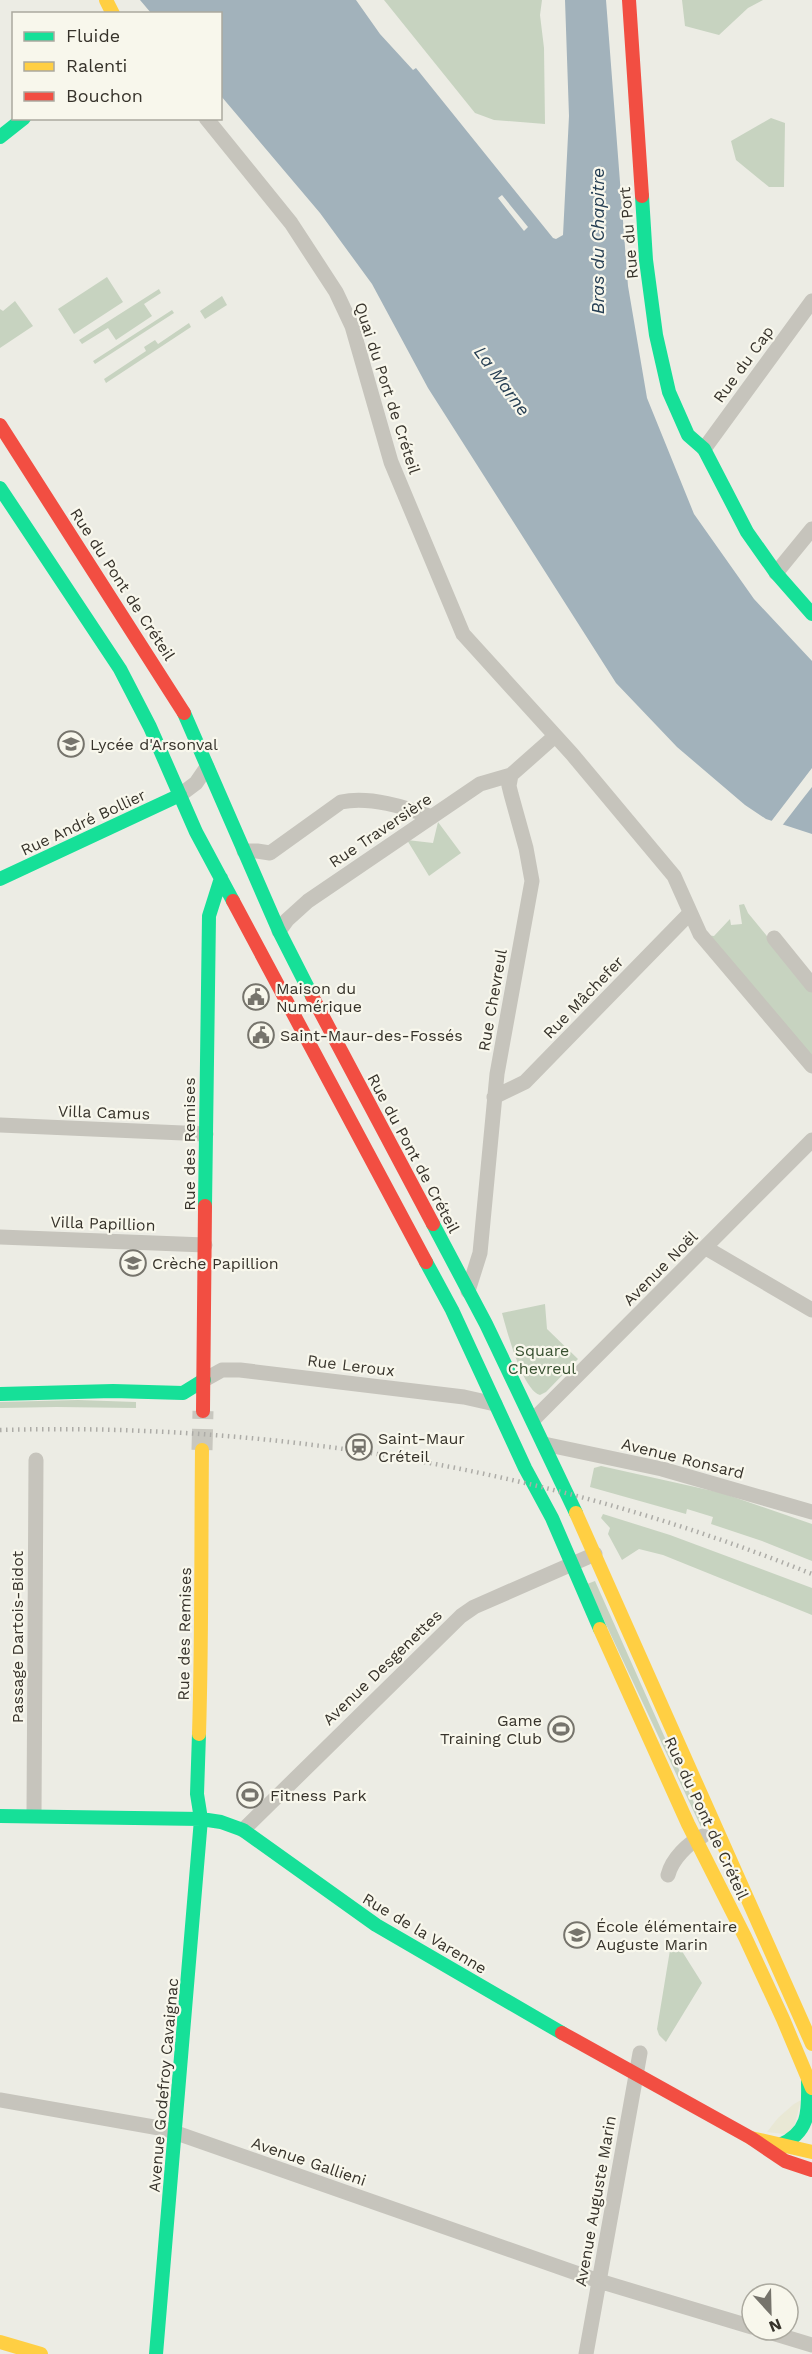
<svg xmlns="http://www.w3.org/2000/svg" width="812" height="2354" font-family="'Work Sans',sans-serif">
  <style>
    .green { fill: #c7d3c0 }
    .plaza { fill: #e9e8d5 }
    .water { fill: #a2b2bb }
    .pier { fill: #ecece4 }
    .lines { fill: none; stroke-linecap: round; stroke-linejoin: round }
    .secondary-tunnel { stroke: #c8c7bf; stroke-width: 21; stroke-dasharray: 21 10; stroke-linecap: butt }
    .street { stroke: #c6c4bc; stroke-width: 15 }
    .fast { stroke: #16e098; stroke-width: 14 }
    .slow { stroke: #ffcf43; stroke-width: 14 }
    .jam { stroke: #f24e42; stroke-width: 14 }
    .rail { stroke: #adaca7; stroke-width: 4.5; stroke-dasharray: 1.5 4.5; stroke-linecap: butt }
    .labels { text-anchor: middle; stroke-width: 4.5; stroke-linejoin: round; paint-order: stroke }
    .street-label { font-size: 16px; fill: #37332b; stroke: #f8f7ec }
    .poi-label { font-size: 16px; fill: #37332b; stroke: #f8f7ec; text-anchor: start }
    .park-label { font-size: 16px; fill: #395232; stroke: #f8f7ec }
    .water-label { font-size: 18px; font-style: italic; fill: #253e53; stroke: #f8f7ec }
  </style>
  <rect width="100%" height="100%" fill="#ecece4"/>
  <path class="green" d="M384,0H542L540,15L544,48L545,124L494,120L475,113Z
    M682,0H763L748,8L719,35L685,26Z
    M771,118L785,123L784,187H769L736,160L731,141Z
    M107,277L123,302L74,334L58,309Z
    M159,289L161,293L144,304L152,316L116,340L108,328L82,344L79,340Z
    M222,296L227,305L205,319L200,311Z
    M15,301L33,326L0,348V309L3,311Z
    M172,310L174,313L95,364L93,361Z
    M189,323L191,327L106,383L104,379L146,351L144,347L155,340L158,344Z
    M438,822L461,853L429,876L407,840L433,843Z
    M744,904L748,913L812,991V1060L706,935L714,936L730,919L731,925L742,924L739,905Z
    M545,1304L547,1329L578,1359L546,1392L540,1395C522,1389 507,1331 502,1313Z
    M78,1400L136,1402V1408L57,1407L0,1408V1402Z
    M601,1466L722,1493L812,1524V1561L762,1541L711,1524L713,1517L687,1509L686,1514L590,1487L594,1468Z
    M603,1514L670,1535L812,1588V1615L663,1555L639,1549L622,1560L608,1534L610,1528L601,1518Z
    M595,1581L702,1821L701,1827L587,1584Z
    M680,1948L702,1983L666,2042L659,2035L657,2029L670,1950L675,1951Z"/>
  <path class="plaza" d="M801,2100L792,2135L767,2132L778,2118L794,2104Z"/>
  <path class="water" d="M140,0H356L380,34L413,70L416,68L553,238L556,239L563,235L569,116L565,0H606L628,286L647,398L694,514L754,599L812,661V834L766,819L745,805L677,747L616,683L428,388L372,284L320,213L221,96L220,14L151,13Z"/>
  <path class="pier" d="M502,195L528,227L524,231L498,198Z
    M812,768V787L801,801L781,827L770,823Z"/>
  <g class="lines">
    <path class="secondary-tunnel" d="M202,1450L203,1411"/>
    <path class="street" d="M206,118L291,223L336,292L352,326L391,462L463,634L572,754L674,876L700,934L812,1066
      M704,449L812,301
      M776,573L812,529
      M180,795L196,783L207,767
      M244,851H257L270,853L341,802C370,796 405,807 432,817
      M279,931L287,920L308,901L480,784L511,775
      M774,938L812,985
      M494,1097L525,1082L690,913
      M0,1125L206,1134
      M0,1237L205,1245
      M706,1248L812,1310
      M468,1291L480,1253L497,1074L532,881L526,848L511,794L509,786L511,775L555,736
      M204,1380L222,1370H240L464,1397L495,1404
      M533,1420L812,1140
      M544,1444L662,1469L812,1512
      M34,1815L36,1460
      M243,1830L461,1616L474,1607L595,1554
      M668,1875C672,1859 688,1843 703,1836
      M0,2100L165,2129L599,2281L752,2327
      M762,2330L812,2345
      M586,2354L640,2053"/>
    <path class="fast" d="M0,137L24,118
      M642,196L646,260L656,335L669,392L688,435L704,449L747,532L776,573L812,614
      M0,488L120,669L150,727L196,832L233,901
      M184,713L279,931L312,996
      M0,879L180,795
      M205,1206L209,916L221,878
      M433,1224L486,1324L576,1513
      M426,1262L452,1310L525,1468L552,1518L600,1629
      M0,1394L113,1391L183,1393L204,1380
      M0,1816L201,1819L221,1822L243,1830L376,1925L562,2033
      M780,2145C812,2131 808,2108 808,2078
      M156,2354L201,1819L197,1794L199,1734"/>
    <path class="slow" d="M106,0L113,14
      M576,1513L812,2044
      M600,1629L688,1824L745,1937L783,2019L812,2088
      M199,1734C202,1639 201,1545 202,1450
      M751,2138L812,2152
      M0,2342L41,2354"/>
    <path class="jam" d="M629,0L642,196
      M0,425L184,713
      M233,901L426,1262
      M312,996L433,1224
      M203,1411L205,1206
      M562,2033L751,2138L785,2161L812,2170"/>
    <path class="rail" d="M0,1430C277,1422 554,1470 812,1574"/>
  </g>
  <defs>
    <g id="school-ring" transform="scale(1.35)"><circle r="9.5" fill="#f8f7ec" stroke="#76746c" stroke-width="1.5"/><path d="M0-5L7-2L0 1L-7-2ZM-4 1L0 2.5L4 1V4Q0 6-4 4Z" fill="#76746c"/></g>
    <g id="civic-ring" transform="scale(1.35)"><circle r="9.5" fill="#f8f7ec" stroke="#76746c" stroke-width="1.5"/><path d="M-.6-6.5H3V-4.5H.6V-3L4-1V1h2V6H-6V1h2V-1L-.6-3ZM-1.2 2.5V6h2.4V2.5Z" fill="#76746c"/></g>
    <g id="station-ring" transform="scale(1.35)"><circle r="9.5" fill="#f8f7ec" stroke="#76746c" stroke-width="1.5"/><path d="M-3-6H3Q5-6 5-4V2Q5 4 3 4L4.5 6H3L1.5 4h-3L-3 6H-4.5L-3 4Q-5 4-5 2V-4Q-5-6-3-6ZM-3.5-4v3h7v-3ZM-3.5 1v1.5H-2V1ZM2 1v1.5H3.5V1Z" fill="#76746c"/></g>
    <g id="stadium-ring" transform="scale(1.35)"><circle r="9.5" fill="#f8f7ec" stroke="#76746c" stroke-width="1.5"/><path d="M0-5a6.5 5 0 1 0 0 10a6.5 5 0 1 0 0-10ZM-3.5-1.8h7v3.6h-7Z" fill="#76746c"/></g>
  </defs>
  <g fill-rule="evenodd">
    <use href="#school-ring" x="71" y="744"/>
    <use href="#civic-ring" x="256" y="997"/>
    <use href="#civic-ring" x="261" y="1035"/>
    <use href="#school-ring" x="133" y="1263"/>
    <use href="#station-ring" x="359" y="1447"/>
    <use href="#stadium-ring" x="561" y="1729"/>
    <use href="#stadium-ring" x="250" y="1795"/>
    <use href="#school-ring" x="577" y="1935"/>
  </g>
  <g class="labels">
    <g class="street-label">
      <text transform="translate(628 233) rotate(-95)" y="6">Rue du Port</text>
      <text transform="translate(743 364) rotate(-54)" y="6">Rue du Cap</text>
      <text transform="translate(388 388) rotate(72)" y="6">Quai du Port de Créteil</text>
      <text transform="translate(123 584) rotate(57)" y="6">Rue du Pont de Créteil</text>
      <text transform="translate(83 822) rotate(-25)" y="6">Rue André Bollier</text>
      <text transform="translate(380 830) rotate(-34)" y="6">Rue Traversière</text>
      <text transform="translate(583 997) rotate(-46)" y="6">Rue Mâchefer</text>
      <text transform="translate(492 1000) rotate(-80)" y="6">Rue Chevreul</text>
      <text transform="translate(104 1112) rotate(2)" y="6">Villa Camus</text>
      <text transform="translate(189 1144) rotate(-90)" y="6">Rue des Remises</text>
      <text transform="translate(414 1153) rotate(62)" y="6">Rue du Pont de Créteil</text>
      <text transform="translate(103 1223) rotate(2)" y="6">Villa Papillion</text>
      <text transform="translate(660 1268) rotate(-45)" y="6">Avenue Noël</text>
      <text transform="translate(351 1365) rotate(7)" y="6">Rue Leroux</text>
      <text transform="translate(683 1458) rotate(14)" y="6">Avenue Ronsard</text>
      <text transform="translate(184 1634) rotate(-89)" y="6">Rue des Remises</text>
      <text transform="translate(17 1637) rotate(-90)" y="6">Passage Dartois-Bidot</text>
      <text transform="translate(382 1667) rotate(-44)" y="6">Avenue Desgenettes</text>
      <text transform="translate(707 1818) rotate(65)" y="6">Rue du Pont de Créteil</text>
      <text transform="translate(425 1933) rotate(31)" y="6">Rue de la Varenne</text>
      <text transform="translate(163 2085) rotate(-85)" y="6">Avenue Godefroy Cavaignac</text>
      <text transform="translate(309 2161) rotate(19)" y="6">Avenue Gallieni</text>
      <text transform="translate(595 2201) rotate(-80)" y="6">Avenue Auguste Marin</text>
    </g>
    <g class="poi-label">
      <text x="90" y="750">Lycée d'Arsonval</text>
      <text x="276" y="994">Maison du<tspan x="276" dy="18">Numérique</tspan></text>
      <text x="280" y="1041">Saint-Maur-des-Fossés</text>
      <text x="152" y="1269">Crèche Papillion</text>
      <text x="378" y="1444">Saint-Maur<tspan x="378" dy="18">Créteil</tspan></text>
      <text x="542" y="1726" text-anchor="end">Game<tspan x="542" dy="18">Training Club</tspan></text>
      <text x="270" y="1801">Fitness Park</text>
      <text x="596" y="1932">École élémentaire<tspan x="596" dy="18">Auguste Marin</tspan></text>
    </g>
    <g class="park-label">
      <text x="542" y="1356">Square<tspan x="542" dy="18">Chevreul</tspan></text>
    </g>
    <g class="water-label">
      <text transform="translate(598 241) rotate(-90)" y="6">Bras du Chapitre</text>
      <text transform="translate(502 381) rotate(54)" y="6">La Marne</text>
    </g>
  </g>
  <rect x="12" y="12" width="210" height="108" fill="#f8f7ec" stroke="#aba99f" stroke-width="1.5"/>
  <rect x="24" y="32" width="30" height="9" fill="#16e098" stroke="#aba99f" stroke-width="1.5"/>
  <text x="66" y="42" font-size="18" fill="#37332b">Fluide</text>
  <rect x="24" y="62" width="30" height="9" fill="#ffcf43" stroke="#aba99f" stroke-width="1.5"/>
  <text x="66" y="72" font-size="18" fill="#37332b">Ralenti</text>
  <rect x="24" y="92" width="30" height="9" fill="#f24e42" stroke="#aba99f" stroke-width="1.5"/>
  <text x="66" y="102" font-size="18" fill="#37332b">Bouchon</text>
  <g transform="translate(770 2312) rotate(158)"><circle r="28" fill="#f8f7ec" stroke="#aba99f" stroke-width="1.5"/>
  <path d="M0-4.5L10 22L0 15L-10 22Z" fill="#76746c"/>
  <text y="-9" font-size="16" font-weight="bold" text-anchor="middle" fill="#37332b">N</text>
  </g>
</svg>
